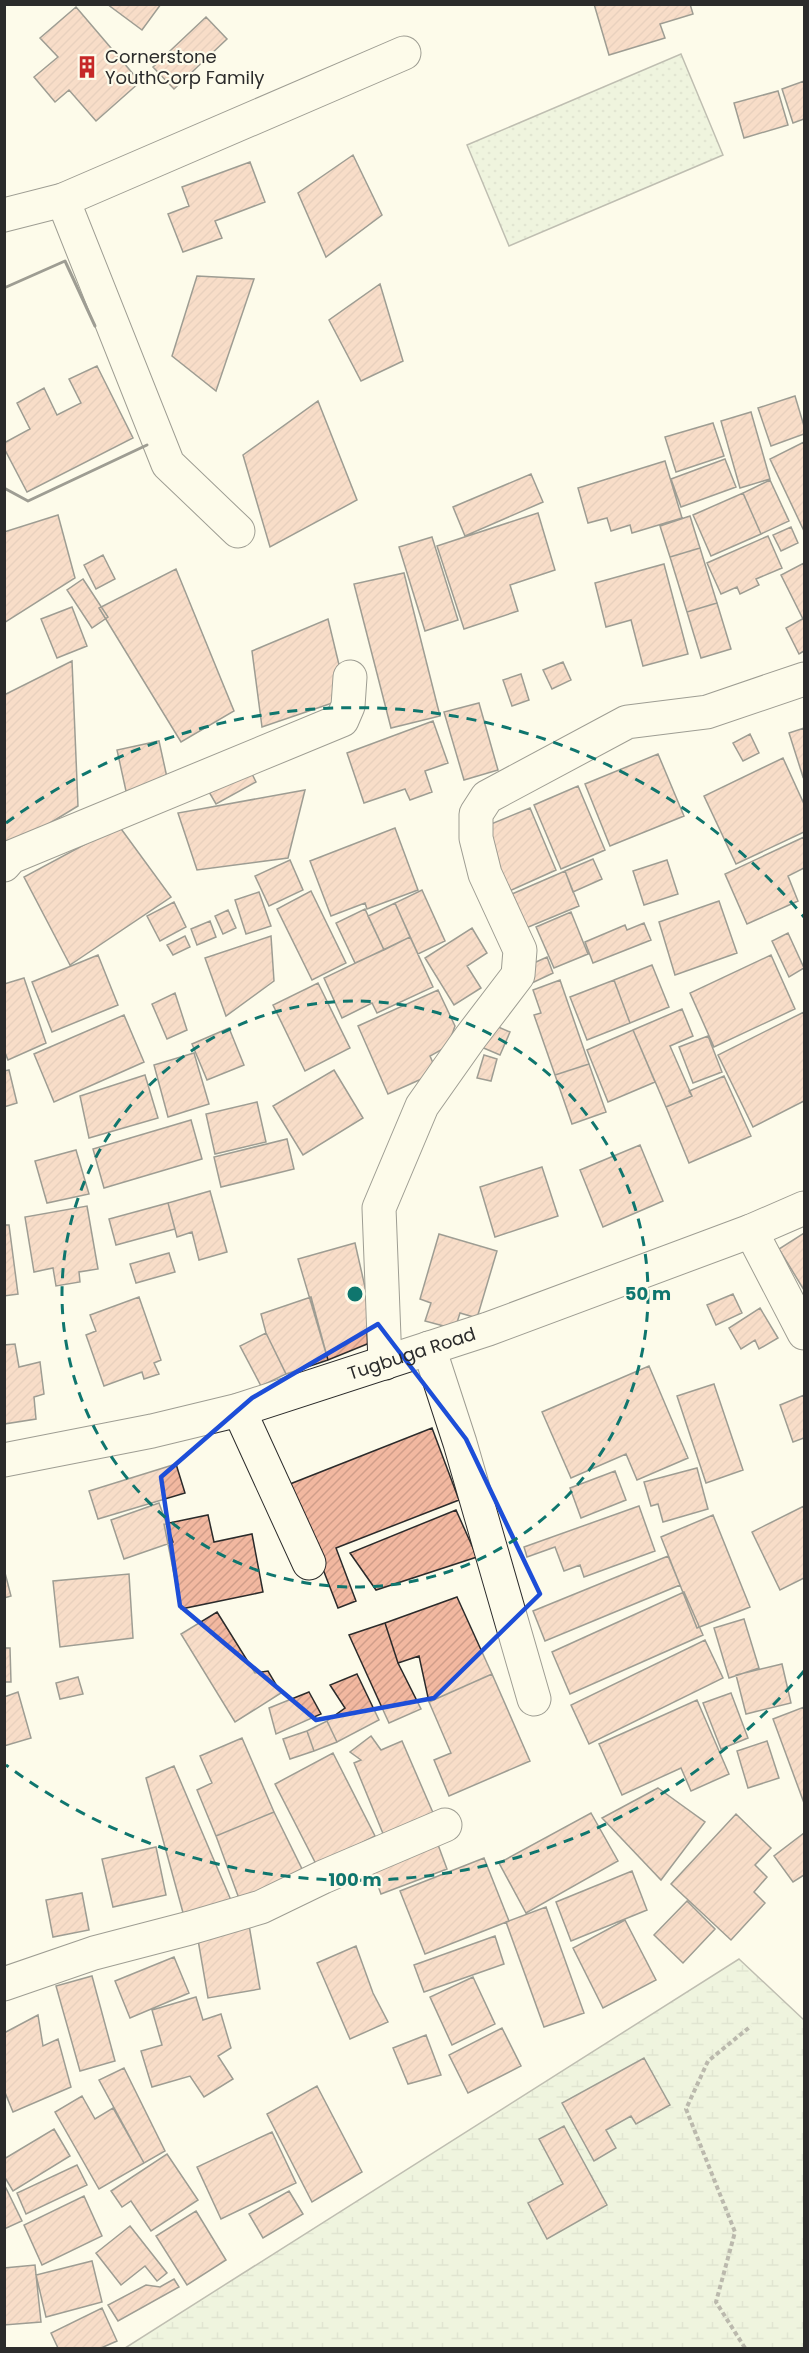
<svg xmlns="http://www.w3.org/2000/svg" width="809" height="2353" font-family="Poppins,sans-serif">
  <style>
    .green { fill: url(#green-dots); stroke: #74746e; stroke-width: 1.5 }
    .wetland { fill: url(#wetland-marsh); stroke: #74746e; stroke-width: 1.5 }
    .building { fill: url(#building-hatch); stroke: #2b2b2b; stroke-width: 1.5 }
    .lines { fill: none; stroke-linecap: round; stroke-linejoin: round }
    .minor-casing { stroke: #2b2b2b; stroke-width: 35 }
    .path { stroke: #6a6964; stroke-width: 4; stroke-dasharray: 4.5 3; stroke-linecap: butt }
    .minor { stroke: #fdfbea; stroke-width: 33 }
    .wall { stroke: #2b2b2b; stroke-width: 3 }
    .marked { fill: none; stroke: #1d4ed8; stroke-width: 4.5; stroke-linejoin: round }
    .ring { fill: none; stroke: #0f766e; stroke-width: 3; stroke-dasharray: 10 8 }
    .labels { text-anchor: middle; stroke-width: 4.5; stroke-linejoin: round; paint-order: stroke }
    .poi-label { font-size: 18px; fill: #2b2b2b; stroke: #fdfbea; text-anchor: start }
    .street-label { font-size: 18px; fill: #2b2b2b; stroke: #fdfbea }
    .centre { fill: #0f766e; stroke: #fdfbea; stroke-width: 3 }
    .ring-label { font-size: 18px; text-anchor: middle; font-weight: bold; fill: #0f766e; stroke: #fdfbea; stroke-width: 4.5; stroke-linejoin: round; paint-order: stroke }
  </style>
  <defs>
    <pattern id="green-dots" width="8" height="8" patternUnits="userSpaceOnUse" patternTransform="scale(1.5)"><rect width="8" height="8" fill="#deebd1"/><path d="M2 2h.1M6 6h.1" fill="none" stroke="#bfcab4" stroke-width="1.8" stroke-linecap="round"/></pattern>
    <pattern id="wetland-marsh" width="20" height="14" patternUnits="userSpaceOnUse" patternTransform="scale(1.5)"><rect width="20" height="14" fill="#deebd1"/><path d="M1 5h8M5 5V1M11 12h8M15 12V8" fill="none" stroke="#bfcab4"/></pattern>
    <pattern id="building-hatch" width="6" height="6" patternUnits="userSpaceOnUse" patternTransform="scale(1.5)"><rect width="6" height="6" fill="#f2b8a0"/><path d="M-1 1l2-2M0 6l6-6M5 7l2-2" fill="none" stroke="#d09e8a"/></pattern>
  </defs>
  <rect width="100%" height="100%" fill="#fdfbea"/>
  <path class="green" d="M681,54L723,155L509,246L467,145Z"/>
  <path class="wetland" d="M739,1959L804,2020V2348H125Z"/>
  <path class="building" d="M107,4H161L142,30Z
    M594,4H690L693,14L660,24L665,38L609,55Z
    M76,7L140,82L96,121L69,90L55,102L34,77L58,57L40,38Z
    M206,17L227,39L174,89L153,67Z
    M804,81V119L793,123L782,89Z
    M778,91L788,125L744,138L734,103Z
    M353,155L382,215L326,257L298,193Z
    M250,162L265,202L215,221L222,238L183,252L168,214L189,206L182,187Z
    M197,276L254,279L216,391L172,356Z
    M380,284L403,361L361,381L329,320Z
    M97,366L133,438L27,492L4,448V443L30,429L17,403L44,388L57,415L81,403L69,379Z
    M795,396L804,426V434L771,446L758,408Z
    M318,401L357,500L270,547L243,455Z
    M751,412L770,479L740,488L721,421Z
    M713,423L724,456L676,472L665,437Z
    M804,442V531L770,459Z
    M725,459L736,487L681,507L671,479Z
    M665,461L682,518L632,533L630,525L611,531L607,518L588,523L578,488Z
    M531,474L543,502L465,536L453,507Z
    M770,480L789,521L761,534L743,493Z
    M743,493L761,534L711,556L693,515Z
    M538,513L555,570L510,585L518,611L464,629L437,546Z
    M58,515L75,578L4,623V532Z
    M690,516L700,548L670,557L660,526Z
    M791,527L798,543L781,551L773,535Z
    M768,536L782,568L756,579L759,585L740,594L737,587L721,594L707,563Z
    M432,537L458,620L425,631L399,547Z
    M700,548L717,603L687,612L670,557Z
    M103,555L115,579L96,589L84,565Z
    M804,563V618L803,619L781,575Z
    M664,564L688,654L643,666L631,620L606,627L595,583Z
    M176,569L234,711L181,742L99,608Z
    M404,573L440,716L391,728L354,584Z
    M83,579L108,617L92,628L67,590Z
    M717,603L731,649L701,658L687,612Z
    M72,607L87,646L57,658L41,619Z
    M804,618V651L799,654L786,628Z
    M328,619L347,698L262,727L252,651Z
    M72,661L78,806L4,851V695Z
    M563,662L571,680L552,689L543,670Z
    M521,674L529,700L512,706L503,680Z
    M479,703L498,770L464,780L444,712Z
    M433,721L448,763L425,771L432,792L410,800L405,789L364,803L347,753Z
    M804,728V776L803,777L789,733Z
    M750,734L759,753L743,761L733,743Z
    M159,741L168,782L126,791L117,750Z
    M658,754L684,816L610,846L585,784Z
    M783,758L804,804V832L736,864L704,796Z
    M246,762L256,782L216,804L205,785Z
    M578,786L605,850L561,869L534,805Z
    M305,790L288,858L197,870L178,813Z
    M530,808L556,870L505,893L479,829Z
    M119,826L171,897L70,965L24,877Z
    M395,828L418,890L367,909L365,903L331,916L310,861Z
    M804,837V868L788,876L798,901L747,924L725,874Z
    M593,859L602,879L573,892L565,871Z
    M290,860L303,890L269,906L255,876Z
    M667,860L678,894L644,905L633,871Z
    M565,871L579,906L526,928L512,894Z
    M422,890L445,941L418,954L395,903Z
    M311,891L346,963L312,980L277,909Z
    M259,892L271,926L246,934L235,900Z
    M719,901L737,953L675,975L659,922Z
    M174,902L186,927L160,941L147,916Z
    M395,903L410,937L384,950L368,916Z
    M365,909L384,950L355,963L336,923Z
    M228,910L236,928L223,934L215,916Z
    M571,912L588,954L554,968L536,927Z
    M210,921L216,937L197,945L191,929Z
    M644,923L651,940L593,963L585,942L625,925L627,930Z
    M472,928L487,953L467,966L481,988L454,1005L425,958Z
    M788,933L804,968L789,977L772,941Z
    M185,936L190,947L173,955L167,945Z
    M271,936L274,981L226,1016L205,958Z
    M410,937L433,987L377,1013L372,1003L342,1018L324,978Z
    M98,955L118,1005L52,1032L32,982Z
    M771,955L795,1009L714,1047L690,993Z
    M547,957L553,973L532,983L525,967Z
    M652,965L669,1007L630,1023L614,980Z
    M24,978L46,1043L8,1060L4,1050V984Z
    M560,980L589,1064L555,1075L534,1015L541,1013L533,990Z
    M614,980L630,1023L587,1040L570,997Z
    M318,983L350,1048L305,1071L273,1005Z
    M438,990L455,1026L448,1046L430,1056L437,1072L388,1094L358,1026Z
    M175,993L187,1030L167,1039L152,1004Z
    M682,1009L693,1036L670,1046L692,1096L666,1107L633,1030Z
    M804,1012V1101L753,1127L718,1055Z
    M124,1015L144,1062L54,1102L34,1054Z
    M489,1023L510,1032L500,1055L479,1046Z
    M229,1028L244,1065L207,1080L192,1044Z
    M633,1030L655,1082L608,1102L587,1050Z
    M708,1036L722,1072L693,1083L679,1047Z
    M194,1053L209,1104L168,1117L154,1065Z
    M484,1055L497,1059L491,1081L477,1078Z
    M589,1064L606,1112L572,1124L555,1075Z
    M9,1070L17,1103L4,1107V1071Z
    M334,1070L363,1118L303,1155L273,1106Z
    M145,1075L158,1118L89,1138L80,1096Z
    M724,1076L751,1136L689,1163L666,1107L692,1096L689,1091Z
    M257,1102L266,1142L215,1154L206,1114Z
    M191,1120L202,1159L104,1188L93,1149Z
    M287,1139L294,1169L221,1187L214,1157Z
    M640,1145L663,1201L603,1227L580,1170Z
    M76,1150L89,1194L47,1203L35,1161Z
    M542,1167L558,1216L495,1237L480,1187Z
    M210,1191L227,1252L199,1260L192,1232L177,1237L168,1203Z
    M168,1203L175,1229L116,1245L109,1219Z
    M87,1206L98,1269L79,1272L80,1282L56,1286L53,1268L34,1272L25,1217Z
    M4,1225H9L18,1294L4,1296Z
    M804,1233V1290L779,1249Z
    M439,1234L497,1251L477,1318L460,1313L455,1329L425,1321L431,1303L420,1299Z
    M355,1243L377,1340L328,1360L298,1259Z
    M169,1253L175,1272L136,1283L130,1264Z
    M733,1294L742,1313L716,1325L707,1305Z
    M139,1297L161,1360L154,1363L159,1374L144,1379L142,1372L104,1386L86,1335L96,1331L90,1315Z
    M311,1297L328,1360L286,1374L266,1333L261,1314Z
    M760,1308L778,1338L759,1349L755,1340L741,1349L729,1328Z
    M266,1333L286,1374L261,1386L240,1346Z
    M15,1344L19,1367L40,1362L44,1394L34,1397L36,1419L4,1424V1345Z
    M649,1366L688,1458L637,1480L626,1454L571,1478L542,1412Z
    M714,1384L743,1470L706,1483L677,1396Z
    M804,1395V1438L793,1442L780,1405Z
    M432,1428L459,1500L336,1548L356,1601L338,1608L290,1484Z
    M176,1464L185,1493L98,1519L89,1491Z
    M697,1468L708,1509L663,1522L658,1504L651,1506L644,1482Z
    M615,1471L626,1500L581,1518L570,1488Z
    M159,1503L173,1542L124,1559L111,1520Z
    M639,1506L655,1551L584,1577L580,1565L564,1571L555,1547L527,1557L524,1547Z
    M804,1506V1578L780,1590L752,1532Z
    M456,1510L477,1557L376,1590L350,1553Z
    M208,1515L214,1542L252,1534L263,1592L181,1609L164,1524Z
    M713,1515L750,1607L697,1628L661,1537Z
    M668,1556L680,1585L545,1641L533,1611Z
    M4,1569L11,1596L4,1598Z
    M129,1574L133,1638L60,1647L53,1581Z
    M684,1592L703,1635L570,1694L552,1652Z
    M457,1597L492,1674L429,1702L419,1656L398,1663L385,1623Z
    M217,1612L255,1673L268,1671L281,1693L235,1722L181,1634Z
    M744,1619L759,1668L729,1678L714,1628Z
    M385,1623L398,1663L421,1709L389,1723L349,1635Z
    M705,1640L723,1678L589,1744L571,1705Z
    M4,1648H10L11,1682H4Z
    M782,1664L791,1703L746,1714L736,1675Z
    M357,1674L379,1720L337,1742L327,1721L345,1708L330,1685Z
    M492,1674L530,1761L449,1796L434,1760L451,1753L429,1702Z
    M78,1677L83,1694L60,1699L56,1683Z
    M18,1692L31,1738L4,1746V1697Z
    M309,1692L321,1714L276,1734L269,1708Z
    M731,1693L748,1738L721,1749L703,1703Z
    M697,1700L729,1774L691,1791L681,1768L622,1795L599,1744Z
    M804,1707V1803L773,1719Z
    M327,1721L337,1742L314,1751L307,1731Z
    M307,1731L314,1751L290,1759L283,1739Z
    M371,1736L381,1750L402,1741L434,1815L384,1836L354,1763L361,1760L350,1752Z
    M242,1738L274,1812L216,1836L197,1790L212,1783L200,1756Z
    M767,1741L779,1778L748,1788L737,1751Z
    M333,1753L375,1836L317,1866L275,1784Z
    M174,1766L233,1905L185,1920L146,1778Z
    M658,1788L705,1822L661,1880L602,1818Z
    M274,1812L305,1875L241,1904L216,1836Z
    M591,1813L618,1861L526,1913L499,1863Z
    M736,1814L771,1848L755,1865L767,1877L754,1892L765,1903L731,1940L671,1884Z
    M804,1833V1875L793,1882L774,1856Z
    M437,1842L447,1869L381,1894L371,1867Z
    M156,1847L166,1895L113,1907L102,1859Z
    M484,1858L509,1921L425,1954L400,1891Z
    M632,1871L647,1910L571,1941L556,1902Z
    M82,1893L89,1930L53,1937L46,1900Z
    M687,1901L715,1929L683,1963L654,1935Z
    M546,1907L584,2013L544,2027L506,1922Z
    M625,1920L656,1980L603,2008L573,1948Z
    M249,1925L260,1989L208,1998L197,1934Z
    M495,1936L504,1964L424,1992L414,1965Z
    M356,1946L373,1993L388,2022L350,2039L317,1963Z
    M174,1957L189,1993L130,2018L115,1981Z
    M92,1976L115,2061L80,2071L56,1986Z
    M473,1977L495,2024L452,2045L430,1997Z
    M196,1997L203,2020L221,2014L231,2048L218,2056L233,2079L204,2097L190,2076L152,2087L141,2051L162,2045L152,2010Z
    M38,2015L43,2046L58,2039L71,2087L13,2112L4,2090V2033Z
    M502,2028L521,2066L468,2093L449,2055Z
    M426,2035L441,2075L408,2084L393,2048Z
    M644,2058L670,2105L636,2124L631,2116L606,2130L616,2148L594,2161L562,2103Z
    M124,2068L165,2151L144,2163L99,2080Z
    M317,2086L362,2172L312,2202L267,2114Z
    M82,2096L95,2119L113,2108L144,2163L99,2189L55,2112Z
    M564,2126L607,2205L547,2239L528,2203L563,2184L539,2139Z
    M54,2129L70,2156L13,2191L4,2176V2159Z
    M272,2132L296,2183L221,2219L197,2167Z
    M167,2154L198,2200L151,2231L131,2201L122,2207L111,2191Z
    M77,2165L87,2185L26,2214L17,2193Z
    M4,2184L22,2221L4,2229Z
    M289,2191L303,2214L263,2238L249,2214Z
    M84,2196L102,2236L42,2265L24,2225Z
    M196,2211L226,2260L187,2285L156,2236Z
    M130,2226L167,2273L157,2281L145,2266L121,2285L96,2253Z
    M92,2261L102,2302L46,2317L36,2275Z
    M35,2265L41,2322L4,2325V2268Z
    M174,2279L179,2287L118,2321L108,2305L146,2285L160,2287Z
    M102,2308L117,2341L101,2348H58L51,2333Z"/>
  <g class="lines">
    <g class="minor-casing">
      <g id="minor">
        <path d="M63,200L168,464L238,531"/>
        <path d="M4,215L63,200L404,53"/>
        <path d="M4,865L11,857L342,720L348,706L350,677"/>
        <path d="M751,1231L804,1333"/>
        <path d="M429,1348L460,1443L534,1699"/>
        <path d="M385,1363L379,1208L422,1106L470,1038L518,975L520,950L485,874L476,838V814L487,797L627,722L707,712L804,679"/>
        <path d="M239,1410L309,1563"/>
        <path id="s1" d="M4,1460L152,1431L239,1410L488,1329L751,1231L804,1208"/>
        <path d="M4,1984L94,1953L190,1928L261,1907L323,1877L445,1825"/>
      </g>
    </g>
    <path class="path" d="M745,2348L716,2302L735,2232L686,2109L708,2061L751,2026"/>
    <use href="#minor" class="minor"/>
    <path class="wall" d="M4,288L65,261L95,326
      M4,488L28,501L147,445"/>
  </g>
  <path d="M0 0H809V2353H0ZM378,1324L466,1439L540,1594L434,1698L316,1720L180,1606L161,1477L252,1398Z" fill="#fdfbea" fill-opacity=".55" fill-rule="evenodd"/>
  <path class="marked" d="M378,1324L466,1439L540,1594L434,1698L316,1720L180,1606L161,1477L252,1398Z"/>
  <g class="ring">
    <circle cx="355" cy="1294" r="293"/>
    <path d="M804 1671A586 586 0 0 1 6 1765M6 823A586 586 0 0 1 804 917"/>
  </g>
  <defs>
    <g id="building-bare" transform="scale(1.8)"><path d="M-4-6H4V6H1V3H-1V6H-4ZM-2.5-4.3h1.7v1.8h-1.7ZM.8-4.3h1.7v1.8H.8ZM-2.5-1h1.7V.8h-1.7ZM.8-1h1.7V.8H.8Z" fill="#c62828" stroke="#fdfbea" stroke-width="2.5" paint-order="stroke"/></g>
  </defs>
  <g fill-rule="evenodd">
    <use href="#building-bare" x="87" y="67"/>
  </g>
  <g class="labels">
    <g class="poi-label">
      <text x="105" y="63">Cornerstone<tspan x="105" dy="21">YouthCorp Family</tspan></text>
    </g>
    <g class="street-label">
      <text dy="6" stroke="none"><textPath href="#s1" startOffset="422">Tugbuga Road</textPath></text>
    </g>
  </g>
  <circle cx="355" cy="1294" r="9" class="centre"/>
  <g class="ring-label">
    <text x="648" y="1300">50 m</text>
    <text x="355" y="1886">100 m</text>
  </g>
  <rect width="809" height="2353" fill="none" stroke="#2b2b2b" stroke-width="12"/>
</svg>
